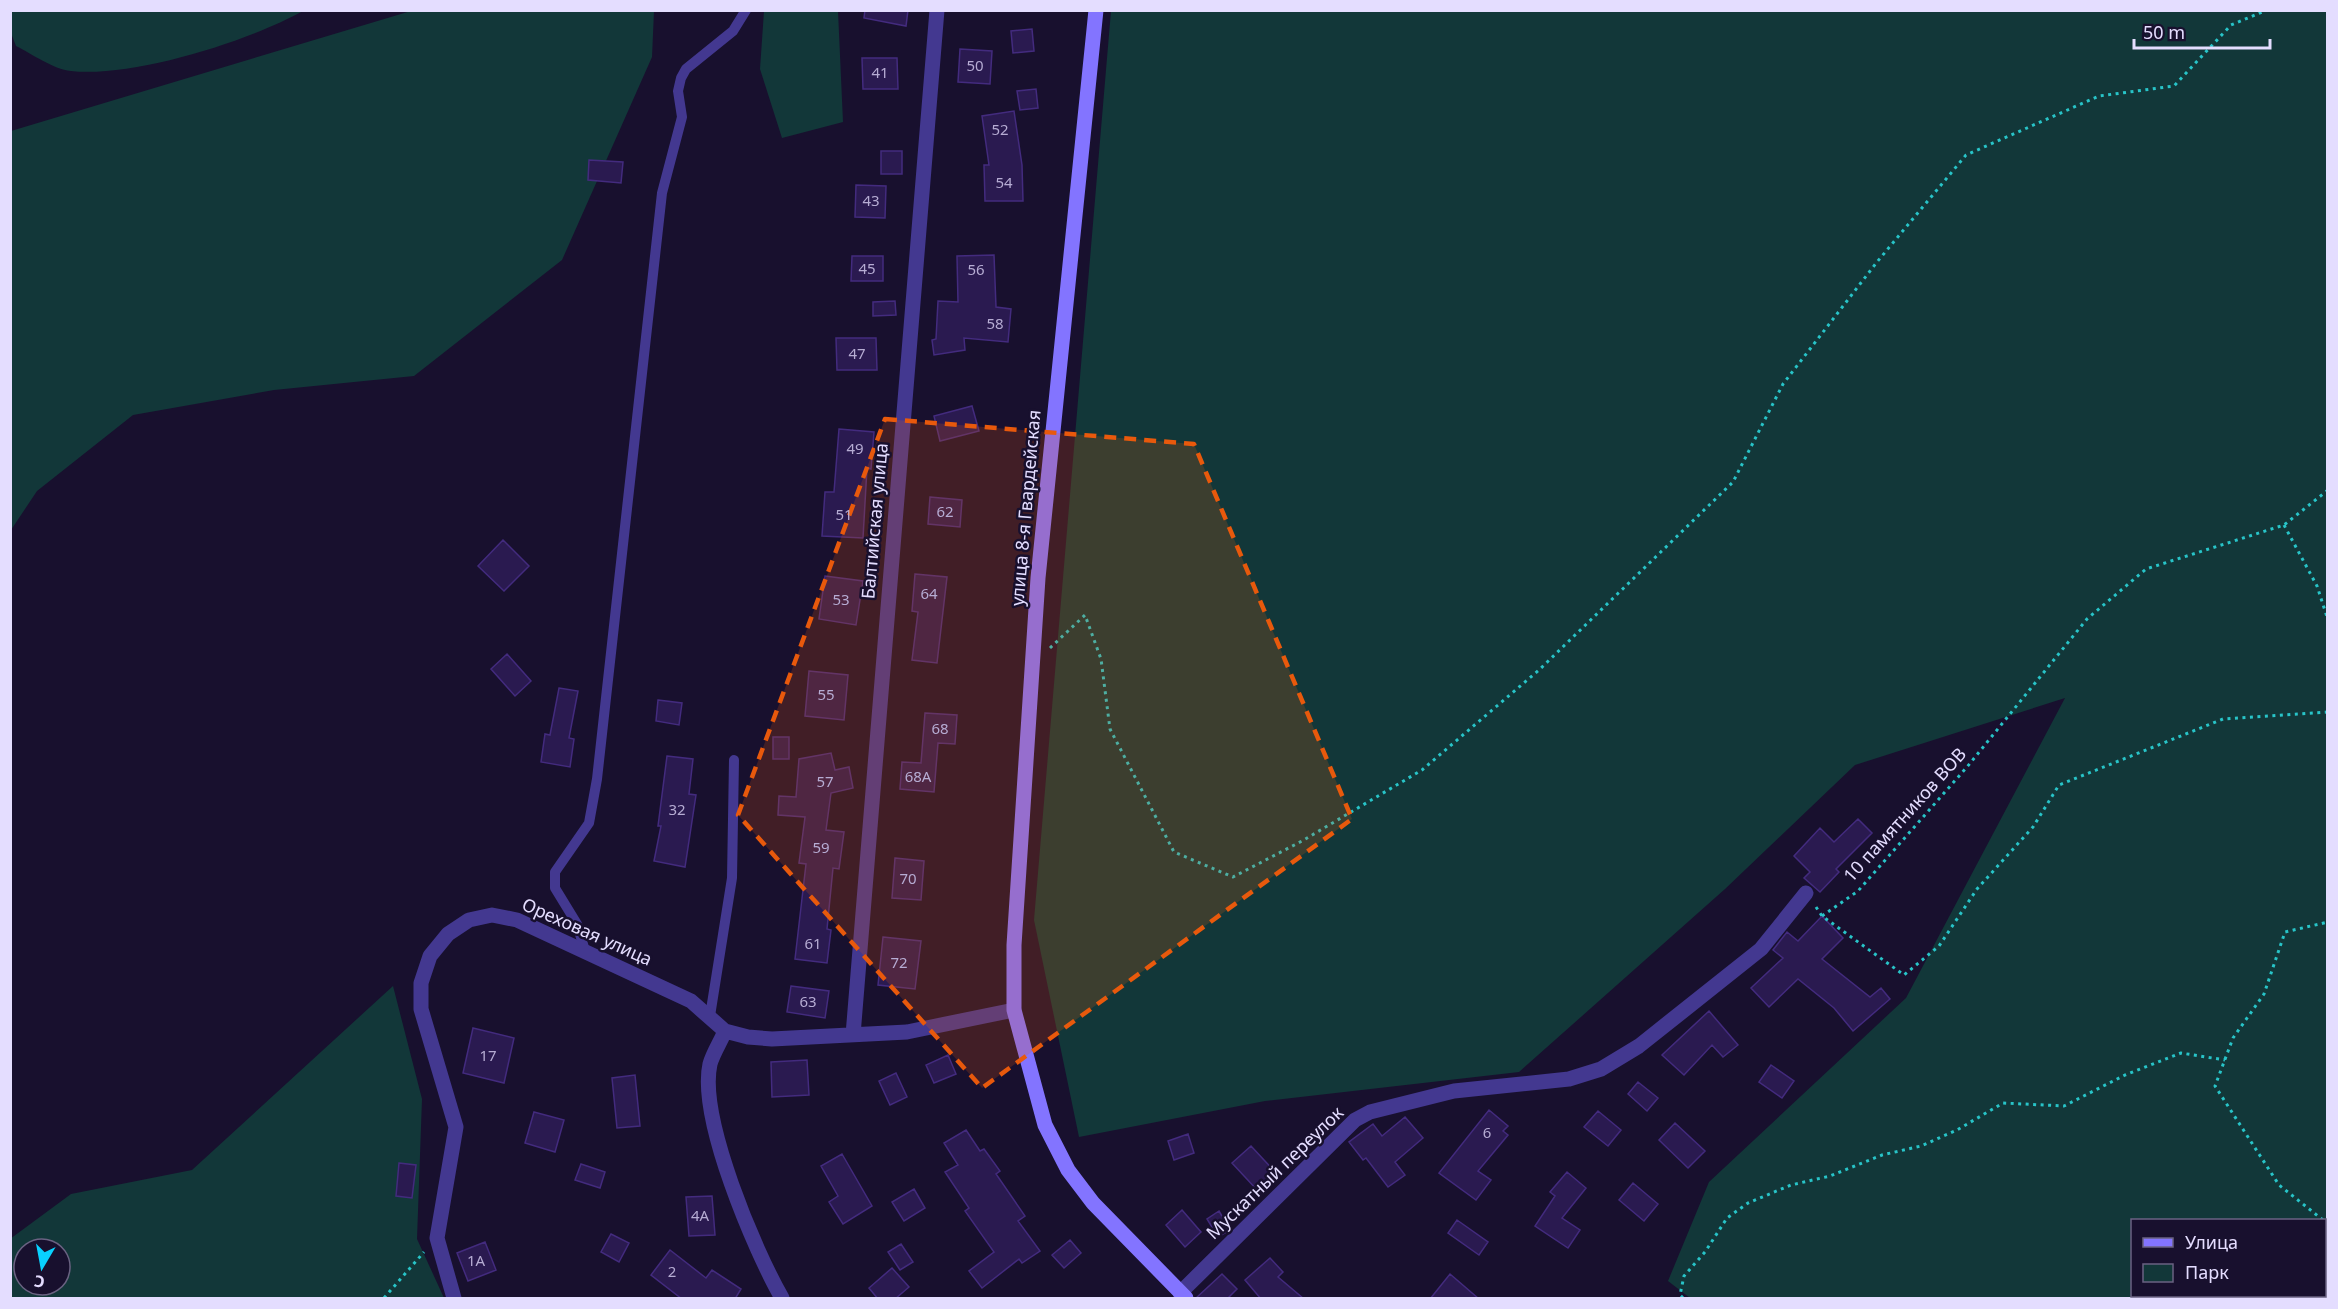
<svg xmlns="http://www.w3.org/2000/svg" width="2338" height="1309" font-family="'Noto Sans',sans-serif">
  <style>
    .green { fill: #123739; fill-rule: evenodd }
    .building { fill: #2a1a50; stroke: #432b7e; stroke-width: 1.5 }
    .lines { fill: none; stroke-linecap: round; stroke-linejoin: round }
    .path { stroke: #28c4c8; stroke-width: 3; stroke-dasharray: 3 4.5; stroke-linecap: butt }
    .lane { stroke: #433890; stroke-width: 10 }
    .street { stroke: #433890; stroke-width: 15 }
    .secondary { stroke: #8374ff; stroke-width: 15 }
    .marked { fill: #e8590c; fill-opacity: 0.2; stroke: #e8590c; stroke-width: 4.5; stroke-dasharray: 12 8; stroke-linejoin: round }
    .labels { text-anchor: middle; stroke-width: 5; stroke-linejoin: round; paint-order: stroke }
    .number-label { font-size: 15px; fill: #b6acd3 }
    .street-label { font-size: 18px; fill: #e4ddff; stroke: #18102e }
  </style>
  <rect width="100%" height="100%" fill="#18102e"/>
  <path class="green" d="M10,11L11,10L303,11C249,41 132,78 71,71C53,69 32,54 16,46L11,33Z
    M411,11H654L652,57L562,260L414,376L274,390L133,415L37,491L11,530V131Z
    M764,11H838L843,122L782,138L760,69Z
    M1111,11H2327V1298H1690L1668,1281L1709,1182L1906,998L2065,698L1855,765L1725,889L1519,1072L1265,1101L1079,1137L1034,920ZM2132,1220H2324V1296H2132Z
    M393,986L422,1099L417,1239L444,1298H11L10,1239L71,1194L192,1170ZM24,1249H60V1285H24Z"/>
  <path class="building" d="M865,10H908L906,26L864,18Z
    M1032,29L1034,51L1013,53L1011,31Z
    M960,49L992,51L990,84L958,82Z
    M862,58H897L898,89H863Z
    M1036,89L1038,108L1020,110L1017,91Z
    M1014,111L1022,165L1023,201H985L984,165H989L982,116Z
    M881,151H902V174H881Z
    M589,160L623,162L621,183L588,180Z
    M856,185L886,186L885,218L855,217Z
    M994,255L996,307L1011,309L1008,342L964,338L965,350L934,355L932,340L936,339L938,301L958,302L957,256Z
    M852,256H883V281H851Z
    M895,301L896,315L873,316V302Z
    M836,338H876L877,370H837Z
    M972,406L979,431L940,441L934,416Z
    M839,429L874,432L871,469L867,468L863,538L822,536L825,492H834Z
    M930,497L962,500L960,527L928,524Z
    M503,540L529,566L504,591L478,566Z
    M915,574L947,577L937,663L912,660L918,612L912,611Z
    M825,576L863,581L856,625L819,619Z
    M507,654L531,681L515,696L491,669Z
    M809,671L848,675L844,720L805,716Z
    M559,688L578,691L569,738L574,739L570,767L541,762L545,734L550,735Z
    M658,700L682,703L679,725L656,721Z
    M925,713L957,715L955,744L938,743L934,792L900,789L902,762L921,763Z
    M773,737H789V759H773Z
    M831,753L835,770L849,767L853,788L831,793L826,830L844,832L839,869L833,868L827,929L831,930L827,963L795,959L806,864L799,863L805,817L778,815L779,796L796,797L799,759Z
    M667,756L693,759L689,794L696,795L685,867L654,861L661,826H658Z
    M1858,819L1872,833L1836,869L1839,872L1820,892L1804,878L1810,872L1794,856L1820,828L1834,842Z
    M895,858L924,861L921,900L892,898Z
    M1822,916L1843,938L1822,959L1870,997L1881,988L1890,999L1853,1031L1834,1008L1798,979L1769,1007L1751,988L1783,958L1773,950L1787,932L1798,941Z
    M883,937L921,941L915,989L878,985Z
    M791,986L829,991L825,1018L787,1012Z
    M1709,1011L1738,1045L1723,1057L1712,1045L1684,1075L1662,1055Z
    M473,1028L514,1038L504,1083L463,1073Z
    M948,1055L956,1074L934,1083L926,1065Z
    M807,1060L809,1095L772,1097L771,1062Z
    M1771,1065L1794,1081L1782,1098L1759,1082Z
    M896,1073L907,1097L890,1105L879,1081Z
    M635,1075L640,1126L617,1128L612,1078Z
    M1638,1082L1658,1098L1647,1111L1628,1094Z
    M1489,1110L1508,1126L1503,1131L1508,1135L1478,1171L1491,1180L1476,1200L1439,1173Z
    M1598,1111L1621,1130L1608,1146L1584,1127Z
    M534,1112L564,1120L555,1152L525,1143Z
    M1405,1117L1423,1138L1395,1162L1405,1175L1388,1187L1366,1158L1363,1160L1349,1142L1373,1124L1382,1136Z
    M1675,1123L1705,1151L1688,1168L1659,1140Z
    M966,1130L980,1151L984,1149L1000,1171L996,1174L1025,1216L1018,1221L1040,1251L1022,1263L1019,1259L982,1288L969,1271L994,1252L965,1211L969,1208L945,1172L958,1165L944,1143Z
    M1188,1134L1194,1153L1174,1160L1168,1141Z
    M1251,1146L1277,1174L1258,1191L1232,1163Z
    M842,1154L872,1206L843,1224L829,1202L838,1196L821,1166Z
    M399,1163L416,1165L412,1198L396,1196Z
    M581,1164L605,1172L600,1188L575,1180Z
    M1567,1172L1586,1188L1562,1218L1580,1230L1568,1248L1535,1226L1555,1196L1550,1192Z
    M1633,1183L1658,1204L1644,1221L1619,1200Z
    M914,1189L925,1208L904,1221L892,1202Z
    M712,1196L715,1235L689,1236L686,1197Z
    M1182,1210L1201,1232L1185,1247L1166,1225Z
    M1219,1211L1230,1230L1218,1237L1207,1219Z
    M1457,1220L1488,1242L1479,1255L1448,1233Z
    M611,1234L629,1243L619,1262L601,1252Z
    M1070,1240L1081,1253L1064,1268L1052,1255Z
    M485,1242L496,1270L468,1281L457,1253Z
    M901,1244L913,1262L900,1270L888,1252Z
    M670,1250L706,1278L712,1270L741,1289L735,1299H682L651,1275Z
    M1270,1258L1283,1272L1278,1277L1304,1299H1261L1245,1280Z
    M892,1268L909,1287L895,1299H878L869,1288Z
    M1222,1274L1237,1289L1227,1299H1195Z
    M1450,1274L1479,1299H1430Z"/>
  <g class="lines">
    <path class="path" d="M2284,525L2317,586L2328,620
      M1050,648L1085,615L1101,659L1110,729L1174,852L1233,877L1302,841L1422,770L1539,670L1733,482L1783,384L1877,262L1966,155L2099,96L2174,86L2231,25L2267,10
      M1816,907L1822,916L1904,975L1939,946L1977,889L2033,827L2059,785L2223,719L2328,712
      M1822,916L1858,891L1967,767L2087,619L2146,569L2284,525L2328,490
      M2323,1220L2279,1185L2215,1086L2233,1038L2264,994L2285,932L2328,922
      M2324,1222L2328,1224
      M384,1298L424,1252
      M1683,1298L1680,1295L1684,1276L1705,1252L1727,1218L1748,1203L1791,1185L1830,1176L1882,1155L1921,1146L1957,1130L2003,1103L2064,1106L2125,1075L2181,1053L2225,1060"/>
    <path class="lane" d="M585,951L577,924L555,888V872L589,823L597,779L662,193L682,117L678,91L681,78L686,69L733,31L746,10
      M710,1016L732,878L734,760"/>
    <path class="street" d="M725,1031C721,1041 713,1053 710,1064C698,1118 755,1251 782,1298
      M853,1035L937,10
      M1180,1293L1355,1120L1370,1112L1454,1091L1569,1079L1601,1069L1639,1046L1761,949L1806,893
      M454,1298L437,1238L456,1127L421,1009V983L430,956L448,934L469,920L492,915L517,920L691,1001L725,1031L748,1037L772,1039L907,1032L1014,1010"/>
    <path class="secondary" d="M1096,10L1038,578L1014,945V1010L1045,1125L1068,1170L1093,1203L1186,1298"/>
  </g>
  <path class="marked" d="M885,419L1194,444L1352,819L982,1088L738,815Z"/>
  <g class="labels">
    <g class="number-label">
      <text x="975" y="71">50</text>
      <text x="880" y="78">41</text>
      <text x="1000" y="135">52</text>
      <text x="1004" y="188">54</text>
      <text x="871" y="206">43</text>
      <text x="867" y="274">45</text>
      <text x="976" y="275">56</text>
      <text x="995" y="329">58</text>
      <text x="857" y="359">47</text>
      <text x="855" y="454">49</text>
      <text x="945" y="517">62</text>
      <text x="844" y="520">51</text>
      <text x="929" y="599">64</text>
      <text x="841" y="605">53</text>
      <text x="826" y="700">55</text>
      <text x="940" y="734">68</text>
      <text x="918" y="782">68А</text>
      <text x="825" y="787">57</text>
      <text x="677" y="815">32</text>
      <text x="821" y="853">59</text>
      <text x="908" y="884">70</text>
      <text x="813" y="949">61</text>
      <text x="899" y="968">72</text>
      <text x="808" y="1007">63</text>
      <text x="488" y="1061">17</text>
      <text x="1487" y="1138">6</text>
      <text x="700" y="1221">4А</text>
      <text x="476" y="1266">1А</text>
      <text x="672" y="1277">2</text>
    </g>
    <g class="street-label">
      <text transform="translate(1026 508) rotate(-85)" y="6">улица 8-я Гвардейская</text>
      <text transform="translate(875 521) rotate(-85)" y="6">Балтийская улица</text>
      <text transform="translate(1905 815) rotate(-48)" y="6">10 памятников ВОВ</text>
      <text transform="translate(587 932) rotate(24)" y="6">Ореховая улица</text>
      <text transform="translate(1275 1173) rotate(-44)" y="6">Мускатный переулок</text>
    </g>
  </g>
  <rect width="2338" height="1309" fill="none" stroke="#e4ddff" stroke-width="24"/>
  <rect x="2131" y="1219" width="195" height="78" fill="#18102e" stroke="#6a6282" stroke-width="1.5"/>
  <rect x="2143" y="1238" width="30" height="9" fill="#8374ff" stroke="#6a6282" stroke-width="1.5"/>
  <text x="2185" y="1249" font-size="18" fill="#e4ddff">Улица</text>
  <rect x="2143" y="1264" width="30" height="18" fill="#123739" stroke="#6a6282" stroke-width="1.5"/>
  <text x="2185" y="1279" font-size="18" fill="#e4ddff">Парк</text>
  <g transform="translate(42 1267) rotate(190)"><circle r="28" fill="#18102e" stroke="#6a6282" stroke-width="1.5"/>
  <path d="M0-4.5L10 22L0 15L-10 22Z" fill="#09d1ff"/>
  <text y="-9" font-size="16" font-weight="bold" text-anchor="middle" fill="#e4ddff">С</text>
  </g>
  <path d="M2134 39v9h136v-9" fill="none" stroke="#e4ddff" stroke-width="3"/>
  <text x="2143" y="39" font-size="18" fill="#e4ddff" stroke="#18102e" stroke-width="4.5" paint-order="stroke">50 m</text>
</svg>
